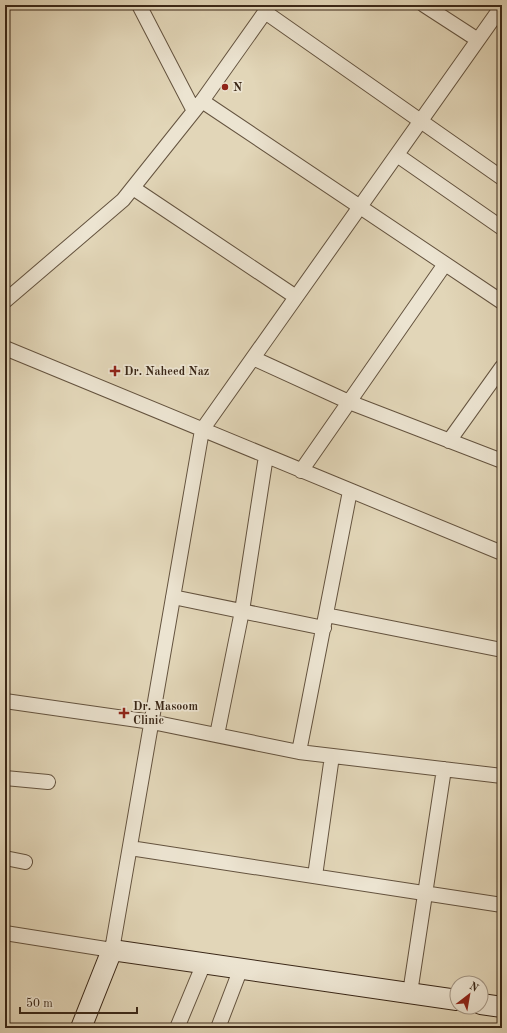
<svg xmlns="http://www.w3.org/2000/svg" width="507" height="1033" font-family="'Old Standard TT',serif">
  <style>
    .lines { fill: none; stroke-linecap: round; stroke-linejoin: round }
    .street-casing { stroke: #64533f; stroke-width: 16 }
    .secondary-casing { stroke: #3a2717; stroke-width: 22 }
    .street { stroke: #ece4d1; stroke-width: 14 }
    .secondary { stroke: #ece4d1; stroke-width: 20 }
    .poi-dot { fill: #8f2418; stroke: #ece4d1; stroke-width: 1.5 }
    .labels { text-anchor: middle; stroke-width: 3.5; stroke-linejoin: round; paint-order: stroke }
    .poi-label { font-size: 12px; font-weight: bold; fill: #3a2717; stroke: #ece4d1; text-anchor: start }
  </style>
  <rect width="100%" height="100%" fill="#e2d6b8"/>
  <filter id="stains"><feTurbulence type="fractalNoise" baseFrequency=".005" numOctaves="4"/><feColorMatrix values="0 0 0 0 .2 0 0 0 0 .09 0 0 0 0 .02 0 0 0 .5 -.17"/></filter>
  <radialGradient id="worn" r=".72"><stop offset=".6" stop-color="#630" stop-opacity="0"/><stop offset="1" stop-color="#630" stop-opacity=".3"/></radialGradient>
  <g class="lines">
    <g class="street-casing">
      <path id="street" d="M139,5L194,111
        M424,5L478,40
        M265,12L502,178
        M202,101L502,302
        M397,155L502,228
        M133,188L296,297
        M5,301L123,200L202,101L270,5
        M5,348L502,553
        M253,358L349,402L502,461
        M449,441L502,367
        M301,471L445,264
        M173,597L324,628
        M326,615L502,650
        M5,701L152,722L299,752L502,776
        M217,735L242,611L266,456
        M299,752L350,491
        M5,778L48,782
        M130,848L502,905
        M5,858L25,862
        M315,876L332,756
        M5,933L112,950L202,430L502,6
        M410,993L444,769
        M177,1028L204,963
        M218,1028L241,968"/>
    </g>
    <g class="secondary-casing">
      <path id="secondary" d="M481,1004L502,1007
        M81,1028L112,950L457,1000"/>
    </g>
    <use href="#street" class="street"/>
    <use href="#secondary" class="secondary"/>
  </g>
  <g class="poi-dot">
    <circle cx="225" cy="87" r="4"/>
    <path d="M113 365h4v4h4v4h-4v4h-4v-4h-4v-4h4z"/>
    <path d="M122 707h4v4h4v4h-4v4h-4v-4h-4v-4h4z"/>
  </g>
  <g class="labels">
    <g class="poi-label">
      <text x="233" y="91">N</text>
      <text x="124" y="375">Dr. Naheed Naz</text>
      <text x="133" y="710">Dr. Masoom<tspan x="133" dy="14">Clinic</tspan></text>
    </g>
  </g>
  <rect width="507" height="1033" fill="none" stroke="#e2d6b8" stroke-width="20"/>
  <rect x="6" y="6" width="495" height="1021" fill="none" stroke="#3a2717" stroke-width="2"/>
  <rect x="10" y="10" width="487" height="1013" fill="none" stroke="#3a2717"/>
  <g transform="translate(469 995) rotate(31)"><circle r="19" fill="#ece4d1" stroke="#a59887"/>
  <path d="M0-3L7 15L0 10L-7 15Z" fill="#8f2418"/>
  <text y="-6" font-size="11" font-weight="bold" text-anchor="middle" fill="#3a2717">N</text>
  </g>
  <path d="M20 1007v6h117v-6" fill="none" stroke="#3a2717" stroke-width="2"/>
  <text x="26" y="1007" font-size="12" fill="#3a2717" stroke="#ece4d1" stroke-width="3" paint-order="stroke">50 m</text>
  <rect width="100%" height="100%" filter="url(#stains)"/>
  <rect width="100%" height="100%" fill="url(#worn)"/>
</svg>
